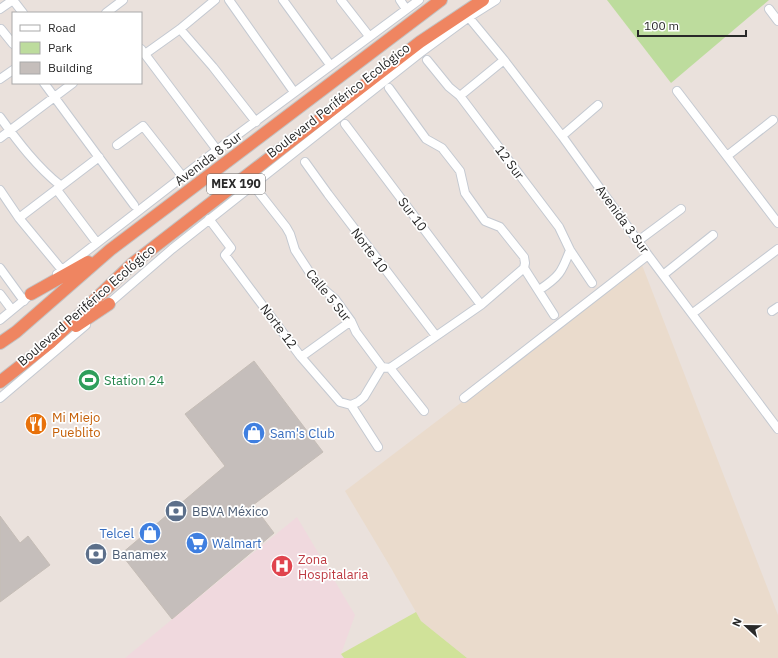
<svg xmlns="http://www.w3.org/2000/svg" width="778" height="658" font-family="'IBM Plex Sans',sans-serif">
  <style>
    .education { fill: #eadbcc }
    .medical { fill: #f0d9de }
    .green { fill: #bddc9d }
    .pitch { fill: #d0e299 }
    .building { fill: #c5bebb; stroke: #c5bdb6 }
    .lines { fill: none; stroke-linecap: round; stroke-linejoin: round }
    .minor-casing { stroke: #c4c9d1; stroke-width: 10 }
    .highway-casing { stroke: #c3c3c3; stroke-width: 14 }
    .minor { stroke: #fff; stroke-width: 8 }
    .highway { stroke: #ef8561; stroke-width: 12 }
    .labels { text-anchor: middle; stroke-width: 3.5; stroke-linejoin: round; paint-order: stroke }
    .shield { fill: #fff; stroke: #696969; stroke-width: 1 }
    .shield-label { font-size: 12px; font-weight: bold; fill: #292929 }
    .street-label { font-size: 13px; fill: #292929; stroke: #fff }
    .leisure-label { font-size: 13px; fill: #27864d; stroke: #fff; text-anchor: start }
    .food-label { font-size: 13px; fill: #c56008; stroke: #fff; text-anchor: start }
    .shop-label { font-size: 13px; fill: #366cbe; stroke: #fff; text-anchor: start }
    .service-label { font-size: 13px; fill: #4e5e75; stroke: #fff; text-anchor: start }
    .health-label { font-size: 13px; fill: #be3a42; stroke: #fff; text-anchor: start }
  </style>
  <rect width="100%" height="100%" fill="#eae1dc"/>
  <path class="education" d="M642,265L778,615V658H467L421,621L391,568L345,491Z"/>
  <path class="medical" d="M297,517L355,615L341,654L344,658H125Z"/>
  <path class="green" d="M607,0H769L671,83Z"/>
  <path class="pitch" d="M416,612L421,621L467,658H344L341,654Z"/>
  <path class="building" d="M254,361L323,452L253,505L274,533L172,619L121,554L225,466L185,414Z
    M0,516L20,543L28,536L50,565L0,602Z"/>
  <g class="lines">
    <g class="minor-casing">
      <path id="minor" d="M13,0L23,13
        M229,0L294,92
        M283,0L328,62
        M341,0L369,36
        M400,0L406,9
        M0,9L13,0
        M769,9L778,21
        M106,13L123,0
        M466,14L504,60L562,136L648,255L778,429
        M1,29L13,44
        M180,29L213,67L256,122
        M141,49L217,150
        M145,54L180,29L215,0
        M427,60L449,87L460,96L559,227L570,250L592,283
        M0,79L13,70
        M44,83L134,205
        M389,88L426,139L442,148L460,171L465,193L485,221L500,227L524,257L525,263L524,268L554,315
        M677,91L778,223
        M460,96L504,60
        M0,117C18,142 37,167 61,186
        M345,124L481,305
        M562,136L598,105
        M0,138L73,83
        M117,145L143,126L183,177
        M727,156L773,120
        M305,162L328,194L436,336
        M0,190L19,218L62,270
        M57,190L97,243
        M257,190L286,227L290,234L295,250L310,273L320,286L335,299L351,321L356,332L382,367L390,368L424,411
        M19,218L99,157
        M209,219L231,248L225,255L301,357L340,402L351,405L358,402L364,397L382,367
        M638,241L681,209
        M0,268L24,301
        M57,274L217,150L419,0
        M663,275L713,235
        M539,290C559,277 562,272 570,250
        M0,294L12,310
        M106,306L172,249L420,53L469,17L496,0
        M772,311L778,307
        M693,313L778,249
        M0,320L34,292
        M301,357L351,321
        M390,368L481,305L524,268
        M0,398L86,325
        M464,398L648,255
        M351,405L378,447"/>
    </g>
    <g class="highway-casing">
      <path id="highway" d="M31,294L88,262
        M76,326L109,304
        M0,343L16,332L110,250L441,0
        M0,382L51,342L132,264L420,42L483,0"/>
    </g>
    <use href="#minor" class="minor"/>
    <use href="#highway" class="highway"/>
  </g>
  <defs>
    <g id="stadium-disc" transform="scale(1.15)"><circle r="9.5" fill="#2e9e5b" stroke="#fff"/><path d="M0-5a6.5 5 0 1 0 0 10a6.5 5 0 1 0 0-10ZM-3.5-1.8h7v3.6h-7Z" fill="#fff"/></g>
    <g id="restaurant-disc" transform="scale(1.15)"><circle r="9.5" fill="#e8710a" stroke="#fff"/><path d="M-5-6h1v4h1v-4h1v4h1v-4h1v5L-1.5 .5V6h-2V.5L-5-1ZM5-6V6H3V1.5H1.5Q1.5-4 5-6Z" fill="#fff"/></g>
    <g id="shop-disc" transform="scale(1.15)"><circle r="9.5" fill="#3f7fe0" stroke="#fff"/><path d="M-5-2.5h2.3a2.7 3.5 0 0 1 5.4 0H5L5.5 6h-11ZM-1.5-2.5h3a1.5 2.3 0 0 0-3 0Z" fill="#fff"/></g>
    <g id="bank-disc" transform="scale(1.15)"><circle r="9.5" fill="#5c6f8a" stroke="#fff"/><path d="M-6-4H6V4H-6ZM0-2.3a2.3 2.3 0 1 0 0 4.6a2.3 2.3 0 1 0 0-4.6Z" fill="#fff"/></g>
    <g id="supermarket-disc" transform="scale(1.15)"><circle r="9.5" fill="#3f7fe0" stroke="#fff"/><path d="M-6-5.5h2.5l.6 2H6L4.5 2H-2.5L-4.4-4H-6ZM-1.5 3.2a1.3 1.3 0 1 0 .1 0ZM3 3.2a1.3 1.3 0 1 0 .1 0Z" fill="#fff"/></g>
    <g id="hospital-disc" transform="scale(1.15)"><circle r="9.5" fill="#e0444e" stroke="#fff"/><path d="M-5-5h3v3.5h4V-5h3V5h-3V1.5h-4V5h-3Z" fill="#fff"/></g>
  </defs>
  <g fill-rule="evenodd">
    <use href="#stadium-disc" x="89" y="380"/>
    <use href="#restaurant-disc" x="36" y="424"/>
    <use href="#shop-disc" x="254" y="433"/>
    <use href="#bank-disc" x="176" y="511"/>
    <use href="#shop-disc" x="150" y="533"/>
    <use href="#supermarket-disc" x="197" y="543"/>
    <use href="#bank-disc" x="96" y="554"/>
    <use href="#hospital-disc" x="282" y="566"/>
  </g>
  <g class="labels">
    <rect class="shield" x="207" y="174" width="58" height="20" rx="3"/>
    <g class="shield-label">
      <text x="236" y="188">MEX 190</text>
    </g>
    <g class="street-label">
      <text transform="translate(338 100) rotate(-38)" y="5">Boulevard Periférico Ecológico</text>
      <text transform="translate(208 158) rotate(-37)" y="5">Avenida 8 Sur</text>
      <text transform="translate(510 162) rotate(53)" y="5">12 Sur</text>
      <text transform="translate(413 214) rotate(53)" y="5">Sur 10</text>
      <text transform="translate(623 219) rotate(54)" y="5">Avenida 3 Sur</text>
      <text transform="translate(370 250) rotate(53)" y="5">Norte 10</text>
      <text transform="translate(329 295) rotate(51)" y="5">Calle 5 Sur</text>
      <text transform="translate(86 305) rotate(-41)" y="5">Boulevard Periférico Ecológico</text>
      <text transform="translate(279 326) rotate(53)" y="5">Norte 12</text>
    </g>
    <g class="leisure-label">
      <text x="104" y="385">Station 24</text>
    </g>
    <g class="food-label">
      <text x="52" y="422">Mi Miejo<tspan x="52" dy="15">Pueblito</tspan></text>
    </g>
    <g class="shop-label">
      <text x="270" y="438">Sam's Club</text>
      <text x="134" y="538" text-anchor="end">Telcel</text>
      <text x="212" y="548">Walmart</text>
    </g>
    <g class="service-label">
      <text x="192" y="516">BBVA México</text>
      <text x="112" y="559">Banamex</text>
    </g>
    <g class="health-label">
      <text x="298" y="564">Zona<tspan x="298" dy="15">Hospitalaria</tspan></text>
    </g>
  </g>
  <rect x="12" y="12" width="130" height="72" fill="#ffffff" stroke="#a9a9a9"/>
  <rect x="20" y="25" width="20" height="6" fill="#ffffff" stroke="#a9a9a9"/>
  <text x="48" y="32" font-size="12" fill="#292929">Road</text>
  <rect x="20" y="42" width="20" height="12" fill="#bddc9d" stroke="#a9a9a9"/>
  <text x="48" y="52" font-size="12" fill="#292929">Park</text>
  <rect x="20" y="62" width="20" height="12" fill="#c5bebb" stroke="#a9a9a9"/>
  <text x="48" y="72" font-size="12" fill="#292929">Building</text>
  <g transform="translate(746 626) rotate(292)" stroke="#ffffff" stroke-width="3" paint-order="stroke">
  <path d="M0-3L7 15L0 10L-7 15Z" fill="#292929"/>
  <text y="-6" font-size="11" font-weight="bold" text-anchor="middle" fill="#292929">N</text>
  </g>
  <path d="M638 30v6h108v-6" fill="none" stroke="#292929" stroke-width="2"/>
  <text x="644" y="30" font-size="12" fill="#292929" stroke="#ffffff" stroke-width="3" paint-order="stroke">100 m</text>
</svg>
